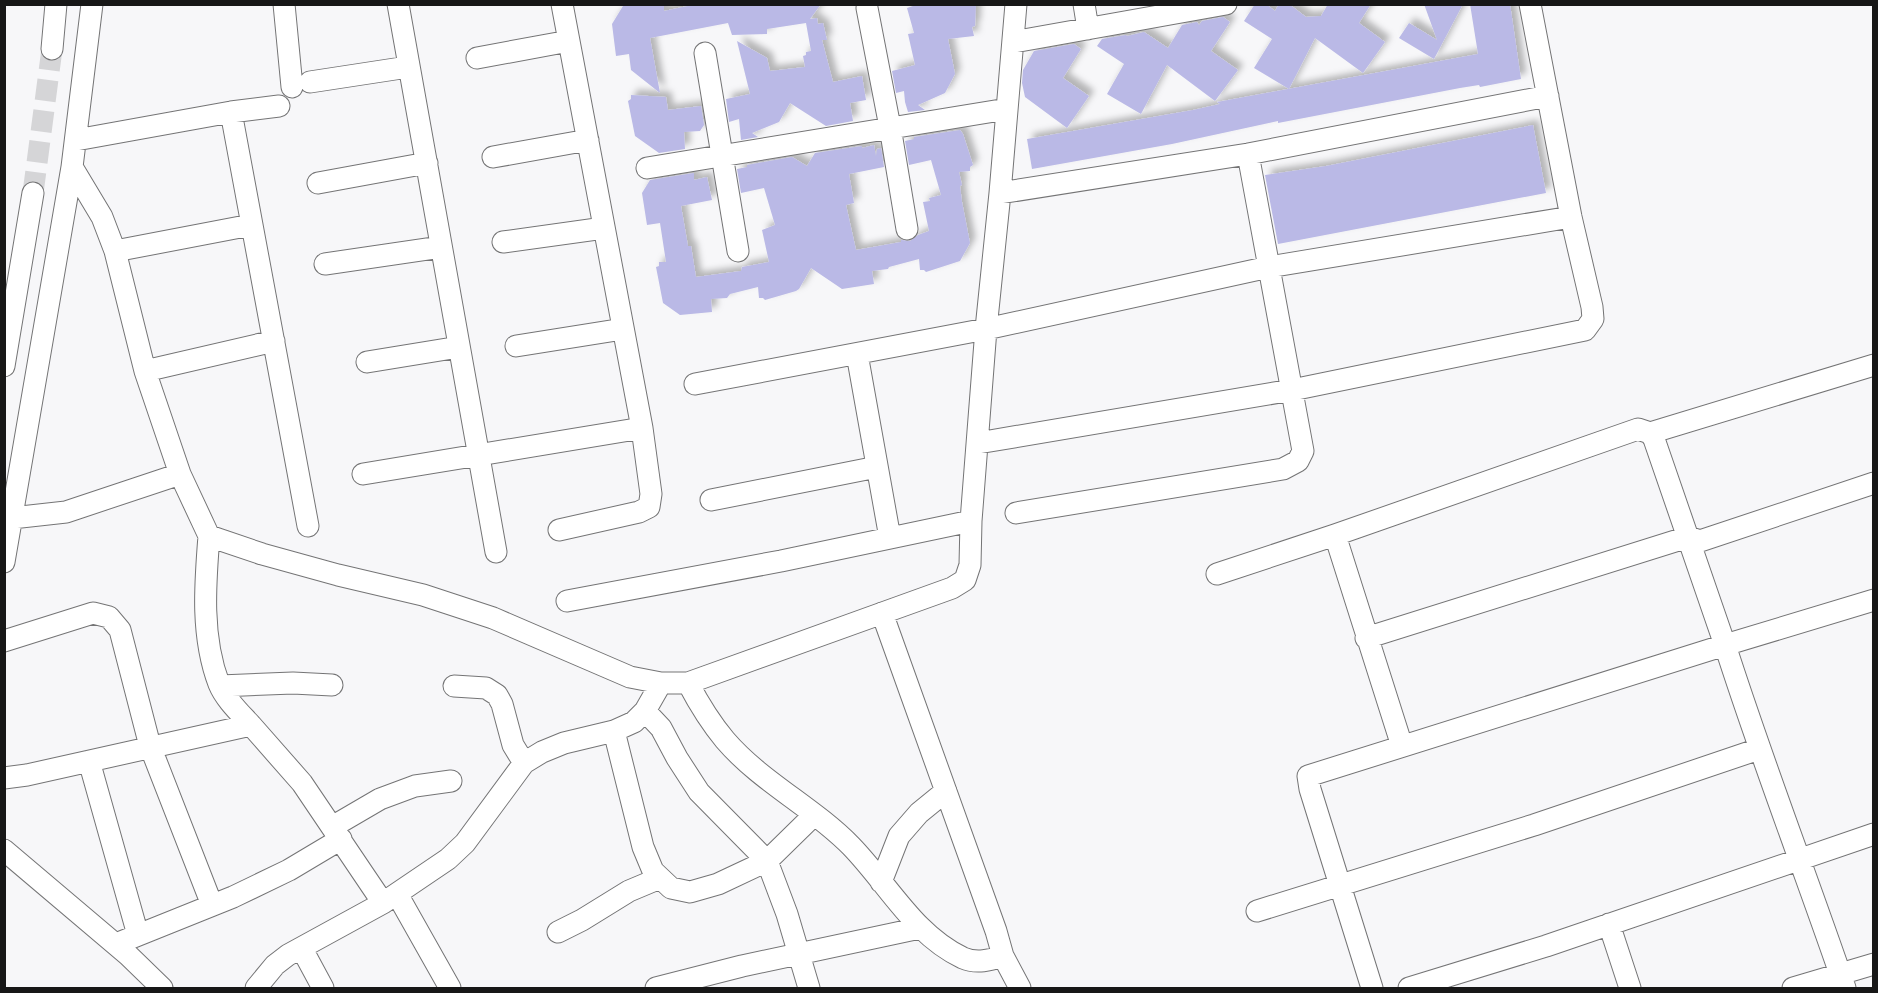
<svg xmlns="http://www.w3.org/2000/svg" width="1878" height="993" font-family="'IBM Plex Sans',sans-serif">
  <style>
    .building { fill: #bab9e6; filter: url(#shadow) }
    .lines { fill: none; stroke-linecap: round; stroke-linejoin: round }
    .minor-tunnel { stroke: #d5d5d7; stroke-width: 21; stroke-dasharray: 21 10; stroke-linecap: butt }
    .minor-casing { stroke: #747475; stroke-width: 23 }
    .minor { stroke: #fff; stroke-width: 21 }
  </style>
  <defs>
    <filter id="shadow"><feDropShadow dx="5.5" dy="-5.5" stdDeviation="3" flood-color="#0004"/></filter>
  </defs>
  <rect width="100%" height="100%" fill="#f7f7f9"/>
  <path class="building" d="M627,4H664V11L697,4H821L810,19L817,18L818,24L823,23L827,40H822L833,82L862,76L866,100L850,103L853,121L826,126L790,103L779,122L752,133L758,137L741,140L739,119L729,122L726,99L750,94L737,41L767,58L770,71L805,67L803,56L806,55V52L811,51L806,23L767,29V34L732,35L728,23L650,38L660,93L631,70L629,54L616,56L612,24L623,6Z
    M919,4H976L975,26L972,27L974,36L948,39L955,74L945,93L918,105L925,110L908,112L905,102L904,91L896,93L892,71L915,65L908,34L914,33L907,8Z
    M1255,4H1266L1275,11L1279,4H1289L1306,17L1321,16L1328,4H1371L1359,23L1385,42L1363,73L1315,38L1289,89L1254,68L1272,39L1244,21Z
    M1424,4H1463L1434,59L1399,38L1409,23L1437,40Z
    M1470,4H1510L1521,79L1480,87L1479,85L1460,88L1278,123V121L1172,144L1032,169L1027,139L1193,110L1220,104L1217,102L1478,54Z
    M1223,17L1230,22L1211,51L1238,70L1215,101L1167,65L1141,114L1107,94L1124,64L1097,46L1102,39L1126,35L1127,36L1144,32L1168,48L1182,25L1197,22L1199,25L1202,21Z
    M1074,44L1081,49L1063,78L1089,96L1067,128L1025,97L1022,83L1023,70L1034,51Z
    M631,95L666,97L668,110L701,106L704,125L700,131L684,132L685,149L659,153L635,136L628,101L631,99Z
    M1533,125L1546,193L1278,244L1265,175L1326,166Z
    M960,130L963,134L973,165L970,167V171L959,172L962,185L960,186L962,202L970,243L960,261L926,272L924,270H920L919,259L889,267L888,269L872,271L874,284L842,289L811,268L799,289L796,291L765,300L763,298H759L758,287L730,294L727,298L711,299L712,312L680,315L663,303L656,267L659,266V262H666L660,223L647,225L642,193L650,180L694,173V180L707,177L712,200L681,206L688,246H691L696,277L741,271L742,267L769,262L762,230L775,225L764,188L741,193L737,169L747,167V165L792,157L807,166L815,153L862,146V148L874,145L876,156L877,149L881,148L884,167L849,174L854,203L846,205L856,250L901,242V240L910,241L918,235L929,231L923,202L930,201L929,198L941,195L931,160L909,165L905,141L914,139V137Z"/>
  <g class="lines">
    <path class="minor-tunnel" d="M33,193L52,49"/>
    <g class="minor-casing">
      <path id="minor" d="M284,4L292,87
        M398,4L496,552
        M1084,4L1088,29
        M867,8L890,127L907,229
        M1013,42L1226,4
        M52,49L56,4
        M705,53L738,251
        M477,58L569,41
        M310,82L408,67
        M231,112L308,526
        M76,140L231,112L279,106
        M493,157L588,140
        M72,167L102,217L115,251L145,371L180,474L209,536L262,554L338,575L423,595L493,618L630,677L661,683H688L952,588L965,580L970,565L971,521L986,329L1000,193L1016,4
        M647,168L1007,109
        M318,183L427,163
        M1000,193L1248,154L1548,96
        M503,242L604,228
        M115,251L251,225
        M325,264L441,247
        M516,346L623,329
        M857,354L890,538
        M367,362L459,347
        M4,366L33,193
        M145,371L274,341
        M695,384L986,329L1269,267L1571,217
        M1650,433L1874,365
        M978,443L1292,390L1585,330L1593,319L1592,307L1571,217L1530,4
        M363,474L642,428
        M711,500L877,467
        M1016,513L1283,469L1298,461L1303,451L1248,154
        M12,518L66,512L180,474
        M559,530L639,512L649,507L651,494L642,428L562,4
        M1335,535L1402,746
        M209,536C205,585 201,637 219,684C225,699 240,713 251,725
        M4,562L72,167L92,4
        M1217,574L1335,535L1638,429L1650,433L1654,439L1725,645L1874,600
        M567,601L781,561L971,521
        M882,613L996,931L1003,956L1020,988
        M1366,638L1688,537L1700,541L1874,483
        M4,641L93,613L109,617L120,630L150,746L212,905
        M688,683C699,704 710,722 725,740C761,782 813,807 851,846C888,884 914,935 963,958C977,964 990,960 1003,956
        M220,686L293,683L332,685
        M454,686L486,688L497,695L502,704L513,745L524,763
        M645,711L661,728L677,758L699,792L767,861L787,914L809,988
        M614,731L643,847L653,871L671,888L690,892L718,884L767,861L814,815
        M89,761L138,935
        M4,778L27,775L251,725L302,783L383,903
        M332,827L380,799L415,786L451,781
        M4,850L128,955L162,988
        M881,882L899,836L919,813L946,791
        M397,894L450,988
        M1257,911L1534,825L1759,749
        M1609,924L1630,988
        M558,932L582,920L629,891L660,878
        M116,944L233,897L289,870L341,839
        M302,949L323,988
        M256,988L275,965L288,955L383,903L448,859L465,843L524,763L542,752L564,743L614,731L634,722L645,711L661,683
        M656,988L742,966L920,928
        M1372,988L1310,789L1308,776L1725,645C1762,761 1806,874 1845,988
        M1409,988L1546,946L1874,834
        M1793,988L1874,964"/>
    </g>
    <use href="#minor" class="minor"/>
  </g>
  <rect width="1878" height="993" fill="none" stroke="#171717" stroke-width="12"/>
</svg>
